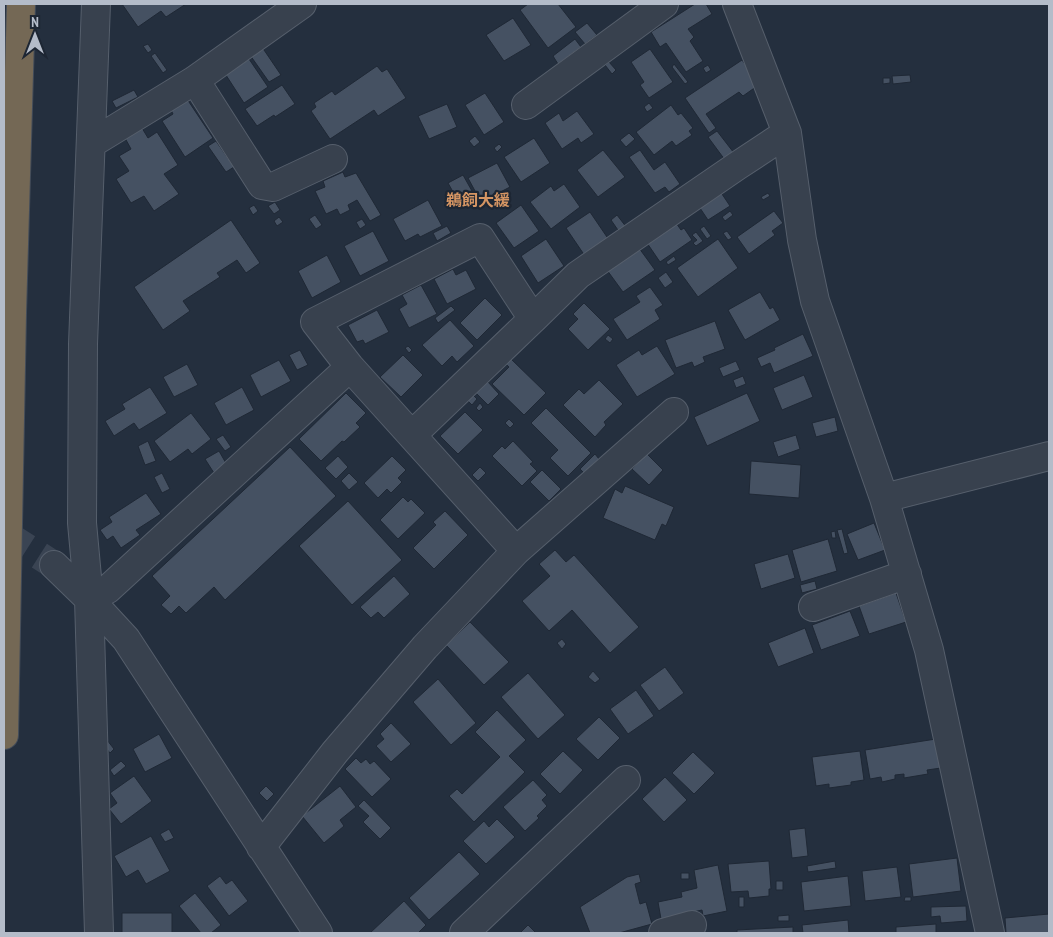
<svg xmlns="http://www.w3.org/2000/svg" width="1053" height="937" font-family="'PT Sans Narrow','Noto Sans JP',sans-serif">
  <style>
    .building { fill: #455162; stroke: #1f2835 }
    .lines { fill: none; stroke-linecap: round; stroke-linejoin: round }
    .minor-tunnel { stroke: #3a4453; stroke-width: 28; stroke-dasharray: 28 14; stroke-linecap: butt }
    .minor-casing { stroke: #565f6c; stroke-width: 30 }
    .highway-casing { stroke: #434c59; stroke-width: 30 }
    .minor { stroke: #38414e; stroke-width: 28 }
    .highway { stroke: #746855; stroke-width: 28 }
    .labels { text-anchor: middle; stroke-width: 4.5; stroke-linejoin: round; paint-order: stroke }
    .quarter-label { font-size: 16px; font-weight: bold; fill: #d59563; stroke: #1d2633 }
  </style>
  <rect width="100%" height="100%" fill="#242f3e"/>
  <path class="building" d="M122,4H186L166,17L161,11L138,27Z
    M528,4H558L576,27L548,48L520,10Z
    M695,4H706L712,14L688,29L694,37L690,41L703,61L686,72L666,43L660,47L651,32Z
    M513,18L531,45L504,61L486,35Z
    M587,23L597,35L585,44L575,32Z
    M575,39L581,47L558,64L553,56Z
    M148,44L152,50L148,53L143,46Z
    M262,47L281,75L269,82L250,55Z
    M650,49L673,82L649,98L640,85L644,82L631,62Z
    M155,53L167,70L163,73L151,56Z
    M249,59L268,87L244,103L224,72L236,68Z
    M742,60L760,84L743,96L739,92L706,114L716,128L709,133L685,98Z
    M609,62L616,70L612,74L605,65Z
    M674,64L688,82L685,84L672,67Z
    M708,65L711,70L706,73L703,68Z
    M377,66L382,72L387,69L406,98L378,116L374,110L330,139L311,111L316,107L314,103L332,91L335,95Z
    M910,75L911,82L893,84L892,76Z
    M883,78H890V83L883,84Z
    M282,85L295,104L275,117L274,115L257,126L245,109Z
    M134,90L138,97L116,108L112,101Z
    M485,93L504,122L484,135L465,105Z
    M187,99L213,138L185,157L162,121L173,114L171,110Z
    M649,103L653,108L647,112L644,107Z
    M447,104L457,127L429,139L418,116Z
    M671,105L678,115L681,113L693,128L689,131L692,135L676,146L672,141L654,155L636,132Z
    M577,111L594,134L581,143L578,138L562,149L545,123L559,113L563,121Z
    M142,128L148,138L157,132L178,165L164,174L179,194L154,211L144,196L131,203L116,179L129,171L119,156L131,149L125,138Z
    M717,131L734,153L725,160L708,137Z
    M629,133L635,139L626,147L620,140Z
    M475,136L480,142L474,147L469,141Z
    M534,138L550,163L521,182L504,157Z
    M216,141L234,167L226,172L208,146Z
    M499,144L502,147L497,152L494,148Z
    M603,150L625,177L598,197L577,170Z
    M640,150L654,170L665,162L680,184L669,192L665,187L655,193L629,157Z
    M497,163L510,187L481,202L468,178Z
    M343,172L345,177L356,173L381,215L370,221L357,200L348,205L350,210L340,215L337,209L326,214L315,191L325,187L323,181Z
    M463,175L472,191L457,199L448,183Z
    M564,184L580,207L551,229L530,202L551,186L554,191Z
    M720,191L730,206L708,220L698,205Z
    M768,193L770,196L763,200L761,197Z
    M428,200L442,226L420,237L418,234L405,241L393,219Z
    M275,202L280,210L274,214L268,206Z
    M254,205L258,211L253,215L249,208Z
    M521,205L539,231L514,248L496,223Z
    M730,211L733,215L725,221L722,217Z
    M774,211L783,223L772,231L775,235L749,254L737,237Z
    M590,212L609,240L585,256L566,228Z
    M315,215L322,225L316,229L309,219Z
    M617,215L627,228L620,233L611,220Z
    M279,217L283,222L277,226L274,221Z
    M362,219L366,225L360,229L356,222Z
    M231,220L260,263L246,273L237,260L217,273L220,277L183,301L190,311L163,330L134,287Z
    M674,220L681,230L684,228L692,240L660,262L645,240Z
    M447,226L451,233L437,241L433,233Z
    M704,226L711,236L707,239L700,229Z
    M373,231L389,261L360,276L344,246Z
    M727,231L732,238L728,240L723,233Z
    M696,232L703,241L696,246L693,243L697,240L692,235Z
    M546,239L564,266L538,283L521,256Z
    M718,239L738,268L698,297L677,268Z
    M639,248L655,270L623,292L604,266Z
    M327,255L341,282L312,298L298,271Z
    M674,256L676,260L668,265L666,262Z
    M453,269L456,275L466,270L476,289L447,304L434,279Z
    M666,272L673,282L665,288L658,278Z
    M421,285L437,314L409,328L399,309L407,304L402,295Z
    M650,287L663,305L655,310L660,319L627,340L613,319L640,302L636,296Z
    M760,292L770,309L773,307L780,320L745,340L728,310Z
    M485,298L502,315L477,340L460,323Z
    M584,303L610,329L588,350L568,329L578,319L573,314Z
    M451,306L455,310L438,323L435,318Z
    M377,310L389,332L365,344L363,340L357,342L348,325Z
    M450,320L474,346L457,362L452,356L442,366L422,345Z
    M715,321L725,349L703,357L705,362L694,367L692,362L676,368L665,340Z
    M803,334L813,356L774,373L770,363L761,367L757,358L775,350L774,348Z
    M608,335L613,339L610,343L605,339Z
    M408,346L412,350L409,353L405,348Z
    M657,346L675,374L637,397L616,365L639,350L642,355Z
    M300,350L308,365L297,370L289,355Z
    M403,355L423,375L401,397L380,377Z
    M511,359L546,393L524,415L492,384L509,367L506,364Z
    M279,360L291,381L261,397L250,375Z
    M736,361L740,370L723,377L719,368Z
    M187,364L198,385L174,397L163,377Z
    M804,375L813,397L782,410L773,388Z
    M743,376L746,384L736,388L733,380Z
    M599,380L623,404L604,422L606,425L595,437L563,405L579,389L584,394Z
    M488,382L499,394L488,405L476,393Z
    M150,387L167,413L139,430L134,423L114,436L105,421L125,409L122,404Z
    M242,387L254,410L226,425L214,403Z
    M346,393L366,413L356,423L360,427L344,442L342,441L321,461L299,439Z
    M747,393L760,421L707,446L694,417Z
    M473,395L477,399L472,405L468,401Z
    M480,403L483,407L479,411L476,408Z
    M546,408L591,453L568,476L550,458L558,450L531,423Z
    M465,412L483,430L458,454L440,436Z
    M191,413L211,439L192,454L188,449L170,462L154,441Z
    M835,417L838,431L816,437L812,423Z
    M509,419L514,424L510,428L505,423Z
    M223,435L231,447L225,451L216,439Z
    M796,435L800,449L778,457L773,442Z
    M148,441L156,461L145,465L138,446Z
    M513,441L533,462L530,464L537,471L522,486L492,456L502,446L505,449Z
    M290,447L336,496L225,600L214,587L186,613L179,606L171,614L161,605L170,596L152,576Z
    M219,451L227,465L214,473L205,459Z
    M595,454L599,459L584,473L580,469Z
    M647,454L663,470L649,485L632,469Z
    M338,456L348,467L336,479L325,468Z
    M392,456L406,470L398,478L402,482L391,493L387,489L378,498L364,483Z
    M751,461L801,465L799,498L749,494Z
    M480,467L486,473L478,481L472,475Z
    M542,470L561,489L549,501L530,482Z
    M162,473L170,489L162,493L154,477Z
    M349,473L358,482L349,490L341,481Z
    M625,486L674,507L666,526L662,524L655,540L603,518L615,489L622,493Z
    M146,493L161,514L136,530L140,535L121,548L113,536L107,540L100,530L112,522L109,517Z
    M403,497L408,502L411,499L425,513L398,539L380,520Z
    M348,501L402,560L352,605L299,546Z
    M445,511L468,535L434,569L413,548L436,525L433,522Z
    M874,523L885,550L858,560L847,534Z
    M842,529L848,553L844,554L837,530Z
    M835,531L836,538H832L831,532Z
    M828,539L837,571L801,582L792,550Z
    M555,550L566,562L574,555L639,627L610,653L572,610L549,631L522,601L550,576L539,564Z
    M788,554L795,578L761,589L754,564Z
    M394,576L410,594L384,618L378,612L371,618L360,607Z
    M815,581L817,589L802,593L800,585Z
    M896,593L906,622L869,634L859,606Z
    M850,611L860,636L821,650L812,625Z
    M470,622L509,662L484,685L446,645Z
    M805,628L814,653L778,667L768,643Z
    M562,639L566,644L562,649L557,643Z
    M665,667L684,693L659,711L640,685Z
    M593,671L600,679L595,683L588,677Z
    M528,673L565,715L538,739L501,697Z
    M438,679L476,723L451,745L413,702Z
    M636,690L654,716L628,734L610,709Z
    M497,710L526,740L509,756L525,772L474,822L449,796L457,789L462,794L500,757L475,732Z
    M599,717L620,738L598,760L576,739Z
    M391,723L411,744L391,762L376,746L384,739L380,734Z
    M159,734L172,758L145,772L133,749Z
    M936,739L941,768L927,770L928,774L904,778V774L895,775V779L882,782L881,777L870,779L865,750Z
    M107,740L114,749L110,753L102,743Z
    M563,751L583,770L560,794L540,774Z
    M860,751L864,780L851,782V785L829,788V784L816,786L812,757Z
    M693,752L715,773L694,794L672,773Z
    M356,758L361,763L366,759L370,764L374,761L391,779L372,797L345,769Z
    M121,761L126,766L114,776L110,770Z
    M134,776L152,801L121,824L109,809L117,803L110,793Z
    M665,777L687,800L664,822L642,799Z
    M533,780L547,795L542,800L547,806L537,816L539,818L525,831L503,807Z
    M266,786L274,794L267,801L259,793Z
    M340,786L356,807L340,820L344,826L324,843L302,816Z
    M364,800L391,828L380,839L363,822L369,816L358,806Z
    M497,819L515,837L486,864L463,841L484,821L489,827Z
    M805,828L808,856L792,858L789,830Z
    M169,829L174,838L165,842L160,834Z
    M151,836L170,871L146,884L138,870L126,877L114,856Z
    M459,852L480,874L429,920L409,898Z
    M957,858L961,891L913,897L909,864Z
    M769,861L771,889H769V896L749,898L748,891L731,892L728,864Z
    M835,861L836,868L808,872L807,866Z
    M718,865L727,911L703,916L702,910L661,919L658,902L682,897L681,892L697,888L694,870Z
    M897,867L901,897L865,901L862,871Z
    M681,873H689V879H681Z
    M639,874L641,882L635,884L640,904L646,902L652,924L619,933H590L580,907L627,877Z
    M220,876L226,884L232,880L248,901L229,916L207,886Z
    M848,876L851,906L804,911L801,882Z
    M776,881H783V890H776Z
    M195,893L221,925L211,933H201L179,906Z
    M739,897H744V907H739Z
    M905,897H911V901H904Z
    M404,901L426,925L418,933H370Z
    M966,906L967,921L941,923L940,916L931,917V907Z
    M122,913H172V933H122Z
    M1049,914V933H1006L1005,918Z
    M789,915V921H778V916Z
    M848,920L849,933H803L802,925Z
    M936,924V933H896V927Z
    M528,925L536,933H520Z
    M793,927V933H737V930Z"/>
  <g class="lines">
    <path class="minor-tunnel" d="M4,533L54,565"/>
    <g class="minor-casing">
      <path id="minor" d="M96,4L83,344L82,523L89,599L99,933
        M737,4L787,133L802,240L815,301L884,498L929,650L990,933
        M195,80L262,185L273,187L333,159
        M526,105L664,4
        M92,143L195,80L302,4
        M412,435L533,319
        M884,498L1049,456
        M516,551L350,367L315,322L480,238L533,319L578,275L737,166L787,133
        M54,565L89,599L126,639L318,933
        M89,599L108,589L350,367
        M813,607L907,574
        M261,847L335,752L425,647L516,551L674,412
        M464,933L626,780
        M663,933L692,925"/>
    </g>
    <g class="highway-casing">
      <path id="highway" d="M4,735L12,313L21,4"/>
    </g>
    <use href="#minor" class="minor"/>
    <use href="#highway" class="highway"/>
  </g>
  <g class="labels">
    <g class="quarter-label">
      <text x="478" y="206">鵜飼大緩</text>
    </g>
  </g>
  <rect width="1053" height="937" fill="none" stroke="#b4bcc9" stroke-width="10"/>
  <g transform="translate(35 35)" stroke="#1d2633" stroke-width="4" paint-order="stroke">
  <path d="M0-4L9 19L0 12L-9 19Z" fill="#b4bcc9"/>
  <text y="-8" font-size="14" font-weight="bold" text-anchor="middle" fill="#b4bcc9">N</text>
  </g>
</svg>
